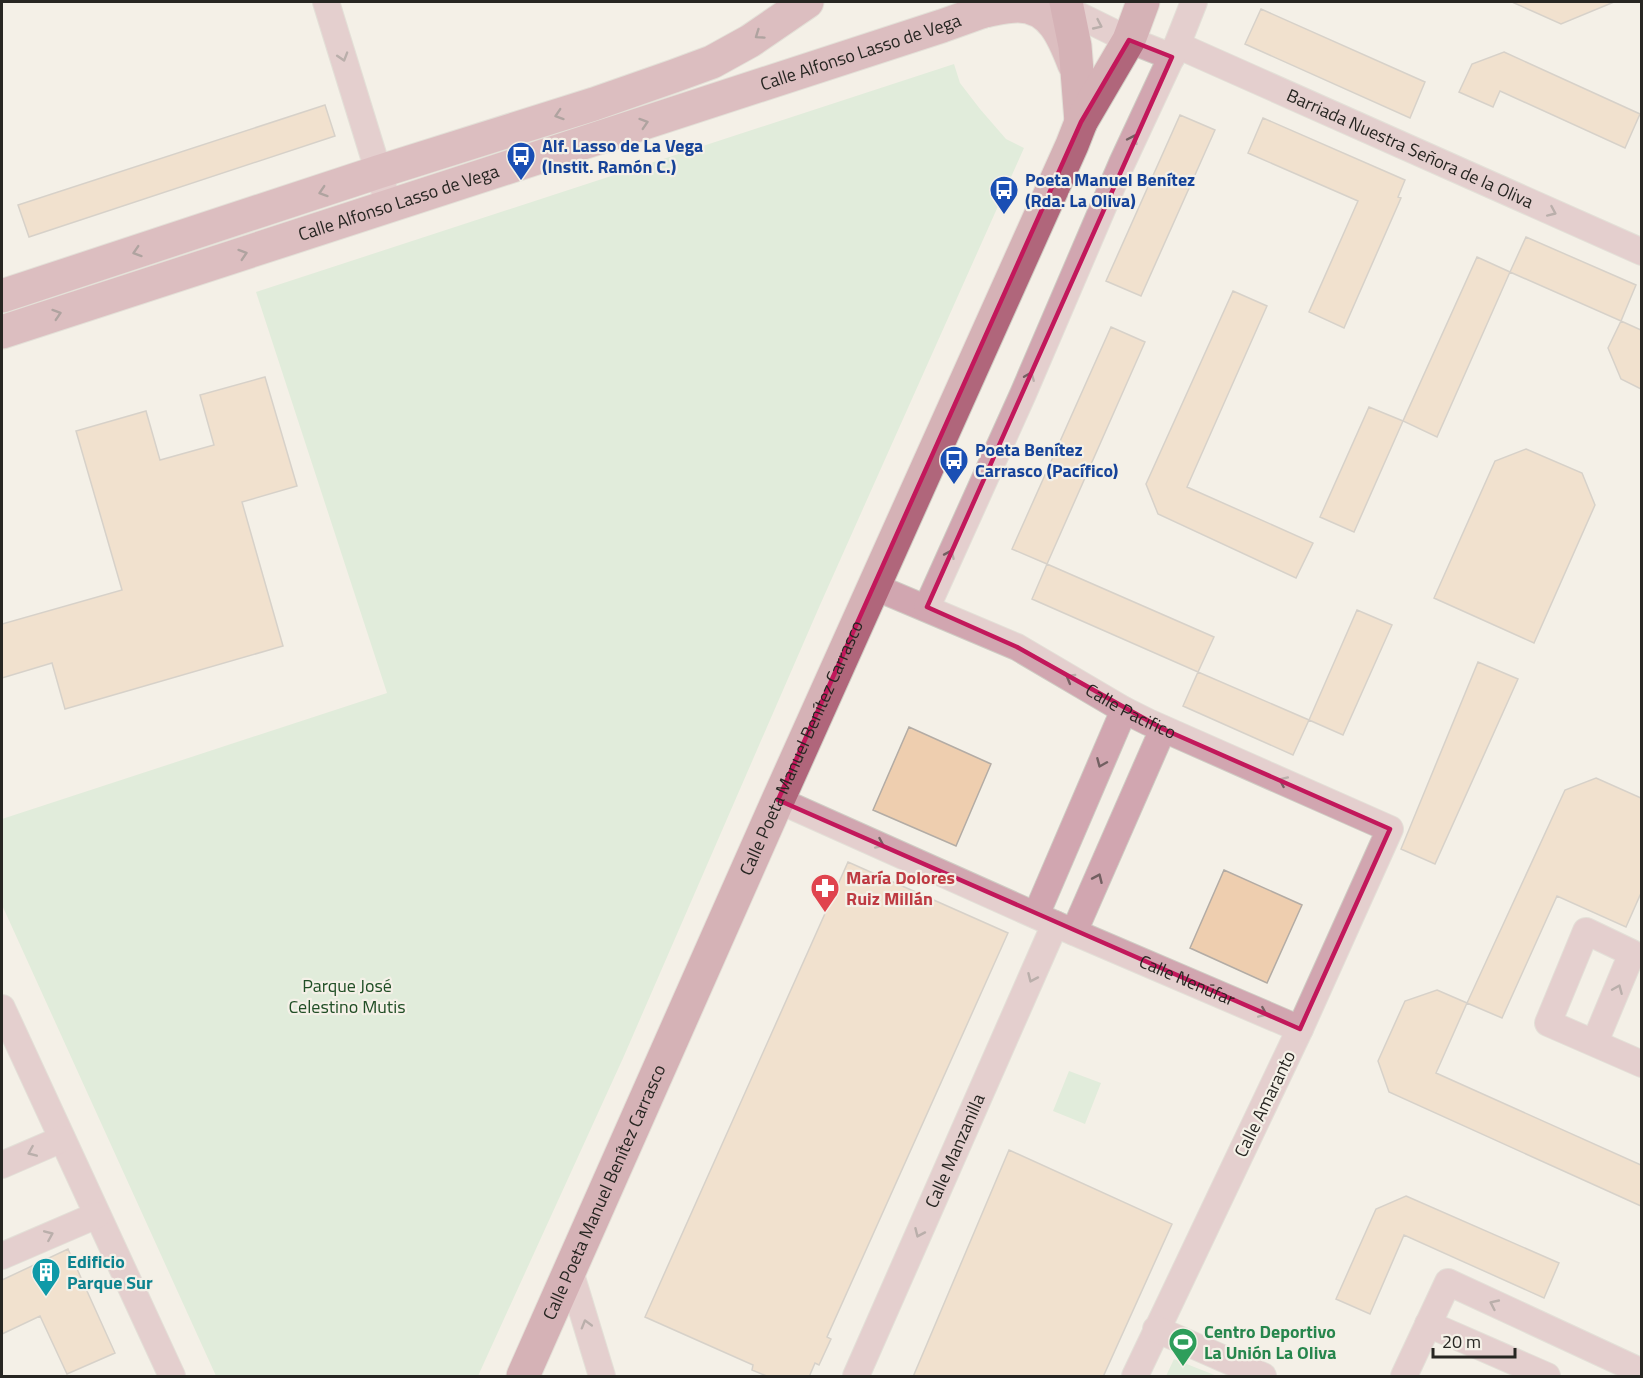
<svg xmlns="http://www.w3.org/2000/svg" width="1643" height="1378" font-family="'Titillium Web',sans-serif">
  <style>
    .green { fill: #cbe6cc }
    .building { fill: #eeceaf; stroke: #b3aca5; stroke-width: 1.5 }
    .lines { fill: none; stroke-linecap: round; stroke-linejoin: round }
    .street-casing { stroke: #cfccc4; stroke-width: 28 }
    .secondary-casing { stroke: #cfccc4; stroke-width: 35 }
    .primary-casing { stroke: #cfccc4; stroke-width: 35 }
    .street { stroke: #d1a6b0; stroke-width: 26 }
    .secondary { stroke: #bf8191; stroke-width: 33 }
    .primary { stroke: #b0667b; stroke-width: 33 }
    .oneway { stroke: #736062 }
    .oneway2 { stroke: #5c4649 }
    .marked { fill: none; stroke: #c2185b; stroke-width: 4.5; stroke-linejoin: round }
    .labels { text-anchor: middle; stroke-width: 4.5; stroke-linejoin: round; paint-order: stroke }
    .street-label { font-size: 18px; fill: #272622; stroke: #f4f0e7 }
    .transit-label { font-size: 18px; font-weight: bold; fill: #164399; stroke: #f4f0e7; text-anchor: start }
    .health-label { font-size: 18px; font-weight: bold; fill: #be3a42; stroke: #f4f0e7; text-anchor: start }
    .park-label { font-size: 18px; fill: #204e25; stroke: #f4f0e7 }
    .culture-label { font-size: 18px; font-weight: bold; fill: #0d838f; stroke: #f4f0e7; text-anchor: start }
    .leisure-label { font-size: 18px; font-weight: bold; fill: #27864d; stroke: #f4f0e7; text-anchor: start }
  </style>
  <rect width="100%" height="100%" fill="#f4f0e7"/>
  <path class="green" d="M954,64L960,83L980,109L1006,139L1024,148L820,605L624,1056L478,1376H216L2,905V819L387,693L256,292Z
    M1069,1071L1101,1083L1085,1124L1053,1111Z
    M1174,1359L1217,1376H1166Z"/>
  <path class="building" d="M1512,2H1614L1561,24Z
    M1261,9L1425,82L1410,118L1245,44Z
    M1504,52L1640,114L1625,148L1500,91L1493,107L1459,92L1472,64Z
    M325,105L335,136L29,237L18,205Z
    M1180,115L1215,130L1141,296L1106,281Z
    M1263,118L1405,180L1398,197L1401,198L1344,328L1309,312L1358,201L1248,153Z
    M1526,237L1636,285L1621,321L1510,272Z
    M1477,257L1510,272L1437,437L1403,421Z
    M1233,291L1267,306L1187,487L1313,543L1296,578L1158,514L1146,484Z
    M1621,321L1641,330V389L1621,379L1608,348Z
    M1111,327L1145,342L1047,564L1214,637L1198,672L1032,599L1047,564L1012,549Z
    M265,377L297,486L242,502L283,646L65,709L52,663L2,678V624L122,590L76,431L146,411L160,460L214,445L200,395Z
    M1369,407L1403,421L1354,532L1320,517Z
    M1526,449L1582,473L1595,505L1534,643L1434,598L1495,461Z
    M1357,610L1392,625L1343,735L1309,720Z
    M1478,662L1518,679L1435,864L1401,849Z
    M1198,672L1309,720L1293,755L1183,706Z
    M909,727L991,764L956,846L873,810Z
    M1596,778L1641,798V893L1626,927L1557,896L1502,1018L1467,1003L1565,790Z
    M848,862L1008,933L827,1337L831,1339L819,1365L815,1363L809,1377H769L752,1370L753,1365L645,1317Z
    M1224,870L1302,905L1267,983L1190,948Z
    M1437,990L1467,1003L1436,1073L1641,1165V1206L1389,1092L1378,1061L1405,1001Z
    M1009,1150L1172,1224L1103,1377H913Z
    M1406,1196L1559,1263L1544,1298L1404,1235L1370,1314L1336,1299L1376,1209Z
    M68,1249L115,1353L67,1374L40,1316L2,1334V1280Z"/>
  <g class="lines">
    <g class="street-casing">
      <g id="street">
        <path d="M326,2L389,206"/>
        <path d="M1068,10L1129,40L1172,57"/>
        <path id="s1" d="M1177,45L1642,252"/>
        <path id="s2" d="M875,587L1017,647L1124,710L1148,722L1390,829L1300,1029L1135,1376"/>
        <path d="M927,607L1023,394L1122,163L1177,45L1194,2"/>
        <path id="s3" d="M778,800L1055,924L1300,1029"/>
        <path d="M1036,915L1124,710"/>
        <path d="M1074,932L1163,729"/>
        <path d="M2,1008L172,1376"/>
        <path d="M1595,1042L1632,953L1586,931L1548,1023L1642,1064"/>
        <path d="M2,1165L62,1139"/>
        <path d="M2,1256L97,1215"/>
        <path d="M570,1271L602,1376"/>
        <path d="M1428,1324L1547,1376"/>
        <path d="M1156,1329L1263,1376"/>
        <path id="s4" d="M856,1376L1055,924"/>
        <path d="M1404,1376L1448,1282L1642,1372"/>
      </g>
    </g>
    <g class="secondary-casing">
      <g id="secondary">
        <path d="M984,11C995,9 1007,6 1018,6C1052,6 1064,38 1074,64"/>
        <path d="M2,296L378,172L594,104L674,76L712,62L750,41L807,2"/>
        <path id="s5" d="M2,332L942,26L984,11L998,2"/>
      </g>
    </g>
    <g class="primary-casing">
      <g id="primary">
        <path d="M1066,2L1075,46L1081,122"/>
        <path id="s6" d="M523,1376L778,800L1072,145L1081,122L1129,40L1143,2"/>
      </g>
    </g>
    <use href="#street" class="street"/>
    <use href="#secondary" class="secondary"/>
    <use href="#primary" class="primary"/>
  </g>
  <defs><path id="oneway-chevron" d="M-2-3.5L2.5 0L-2 3.5" fill="none" stroke-width="1.6" stroke-linecap="round" stroke-linejoin="round" transform="scale(1.5)"/></defs>
  <g class="oneway">
    <use href="#oneway-chevron" transform="translate(1098 25) rotate(25)"/>
    <use href="#oneway-chevron" transform="translate(343 57) rotate(73)"/>
    <use href="#oneway-chevron" transform="translate(1133 139) rotate(-65)"/>
    <use href="#oneway-chevron" transform="translate(1552 212) rotate(24)"/>
    <use href="#oneway-chevron" transform="translate(1030 376) rotate(-68)"/>
    <use href="#oneway-chevron" transform="translate(950 554) rotate(-66)"/>
    <use href="#oneway-chevron" transform="translate(1070 678) rotate(-150)"/>
    <use href="#oneway-chevron" transform="translate(1101 763) rotate(113)"/>
    <use href="#oneway-chevron" transform="translate(1283 781) rotate(-156)"/>
    <use href="#oneway-chevron" transform="translate(880 844) rotate(24)"/>
    <use href="#oneway-chevron" transform="translate(1098 878) rotate(-66)"/>
    <use href="#oneway-chevron" transform="translate(1032 978) rotate(114)"/>
    <use href="#oneway-chevron" transform="translate(1618 989) rotate(-67)"/>
    <use href="#oneway-chevron" transform="translate(1263 1013) rotate(23)"/>
    <use href="#oneway-chevron" transform="translate(32 1152) rotate(157)"/>
    <use href="#oneway-chevron" transform="translate(919 1233) rotate(114)"/>
    <use href="#oneway-chevron" transform="translate(49 1235) rotate(-23)"/>
    <use href="#oneway-chevron" transform="translate(1494 1304) rotate(-155)"/>
    <use href="#oneway-chevron" transform="translate(586 1324) rotate(-106)"/>
  </g>
  <g class="oneway2">
    <use href="#oneway-chevron" transform="translate(759 35) rotate(145)"/>
    <use href="#oneway-chevron" transform="translate(559 115) rotate(162)"/>
    <use href="#oneway-chevron" transform="translate(644 123) rotate(-18)"/>
    <use href="#oneway-chevron" transform="translate(323 192) rotate(162)"/>
    <use href="#oneway-chevron" transform="translate(137 252) rotate(162)"/>
    <use href="#oneway-chevron" transform="translate(243 254) rotate(-18)"/>
    <use href="#oneway-chevron" transform="translate(57 314) rotate(-18)"/>
  </g>
  <path d="M0 0H1643V1378H0ZM1129,40L1172,57L927,607L1017,647L1163,729L1390,829L1300,1029L778,800L1081,122Z" fill="#f4f0e7" fill-opacity=".55" fill-rule="evenodd"/>
  <path class="marked" d="M1129,40L1172,57L927,607L1017,647L1163,729L1390,829L1300,1029L778,800L1081,122Z"/>
  <defs>
    <g id="bus-pin" transform="scale(1.5)"><path d="M0 17L-7.5 6A9.5 9.5 0 1 1 7.5 6Z" fill="#1a4fb4" stroke="#f4f0e7"/><path d="M-5-6H5V4H4V6H2V4H-2V6H-4V4H-5ZM-3.5-4V0h7V-4ZM-3.5 1.2v1.5H-2V1.2ZM2 1.2v1.5H3.5V1.2Z" fill="#fff"/></g>
    <g id="pharmacy-pin" transform="scale(1.5)"><path d="M0 17L-7.5 6A9.5 9.5 0 1 1 7.5 6Z" fill="#e0444e" stroke="#f4f0e7"/><path d="M-2-6h4v4h4v4h-4v4h-4v-4h-4v-4h4Z" fill="#fff"/></g>
    <g id="building-pin" transform="scale(1.5)"><path d="M0 17L-7.5 6A9.5 9.5 0 1 1 7.5 6Z" fill="#0f9aa8" stroke="#f4f0e7"/><path d="M-4-6H4V6H1V3H-1V6H-4ZM-2.5-4.3h1.7v1.8h-1.7ZM.8-4.3h1.7v1.8H.8ZM-2.5-1h1.7V.8h-1.7ZM.8-1h1.7V.8H.8Z" fill="#fff"/></g>
    <g id="stadium-pin" transform="scale(1.5)"><path d="M0 17L-7.5 6A9.5 9.5 0 1 1 7.5 6Z" fill="#2e9e5b" stroke="#f4f0e7"/><path d="M0-5a6.5 5 0 1 0 0 10a6.5 5 0 1 0 0-10ZM-3.5-1.8h7v3.6h-7Z" fill="#fff"/></g>
  </defs>
  <g fill-rule="evenodd">
    <use href="#bus-pin" x="521" y="156"/>
    <use href="#bus-pin" x="1004" y="190"/>
    <use href="#bus-pin" x="954" y="460"/>
    <use href="#pharmacy-pin" x="825" y="888"/>
    <use href="#building-pin" x="46" y="1272"/>
    <use href="#stadium-pin" x="1183" y="1342"/>
  </g>
  <g class="labels">
    <g class="street-label">
      <text dy="6" stroke="none"><textPath href="#s5" startOffset="903">Calle Alfonso Lasso de Vega</textPath></text>
      <text dy="6" stroke="none"><textPath href="#s1" startOffset="255">Barriada Nuestra Señora de la Oliva</textPath></text>
      <text dy="6" stroke="none"><textPath href="#s5" startOffset="417">Calle Alfonso Lasso de Vega</textPath></text>
      <text dy="6" stroke="none"><textPath href="#s2" startOffset="285">Calle Pacifico</textPath></text>
      <text dy="6" stroke="none"><textPath href="#s6" startOffset="687">Calle Poeta Manuel Benítez Carrasco</textPath></text>
      <text dy="6" stroke="none"><textPath href="#s3" startOffset="447">Calle Nenúfar</textPath></text>
      <text transform="translate(1265 1104) rotate(-64)" y="6">Calle Amaranto</text>
      <text dy="6" stroke="none"><textPath href="#s4" startOffset="246">Calle Manzanilla</textPath></text>
      <text dy="6" stroke="none"><textPath href="#s6" startOffset="201">Calle Poeta Manuel Benítez Carrasco</textPath></text>
    </g>
    <g class="transit-label">
      <text x="542" y="152">Alf. Lasso de La Vega<tspan x="542" dy="21">(Instit. Ramón C.)</tspan></text>
      <text x="1025" y="186">Poeta Manuel Benítez<tspan x="1025" dy="21">(Rda. La Oliva)</tspan></text>
      <text x="975" y="456">Poeta Benítez<tspan x="975" dy="21">Carrasco (Pacífico)</tspan></text>
    </g>
    <g class="health-label">
      <text x="846" y="884">María Dolores<tspan x="846" dy="21">Ruiz Millán</tspan></text>
    </g>
    <g class="park-label">
      <text x="347" y="992">Parque José<tspan x="347" dy="21">Celestino Mutis</tspan></text>
    </g>
    <g class="culture-label">
      <text x="67" y="1268">Edificio<tspan x="67" dy="21">Parque Sur</tspan></text>
    </g>
    <g class="leisure-label">
      <text x="1204" y="1338">Centro Deportivo<tspan x="1204" dy="21">La Unión La Oliva</tspan></text>
    </g>
  </g>
  <rect width="1643" height="1378" fill="none" stroke="#272622" stroke-width="6"/>
  <path d="M1433 1348v9h82v-9" fill="none" stroke="#272622" stroke-width="3"/>
  <text x="1442" y="1348" font-size="18" fill="#272622" stroke="#f4f0e7" stroke-width="4.5" paint-order="stroke">20 m</text>
</svg>
